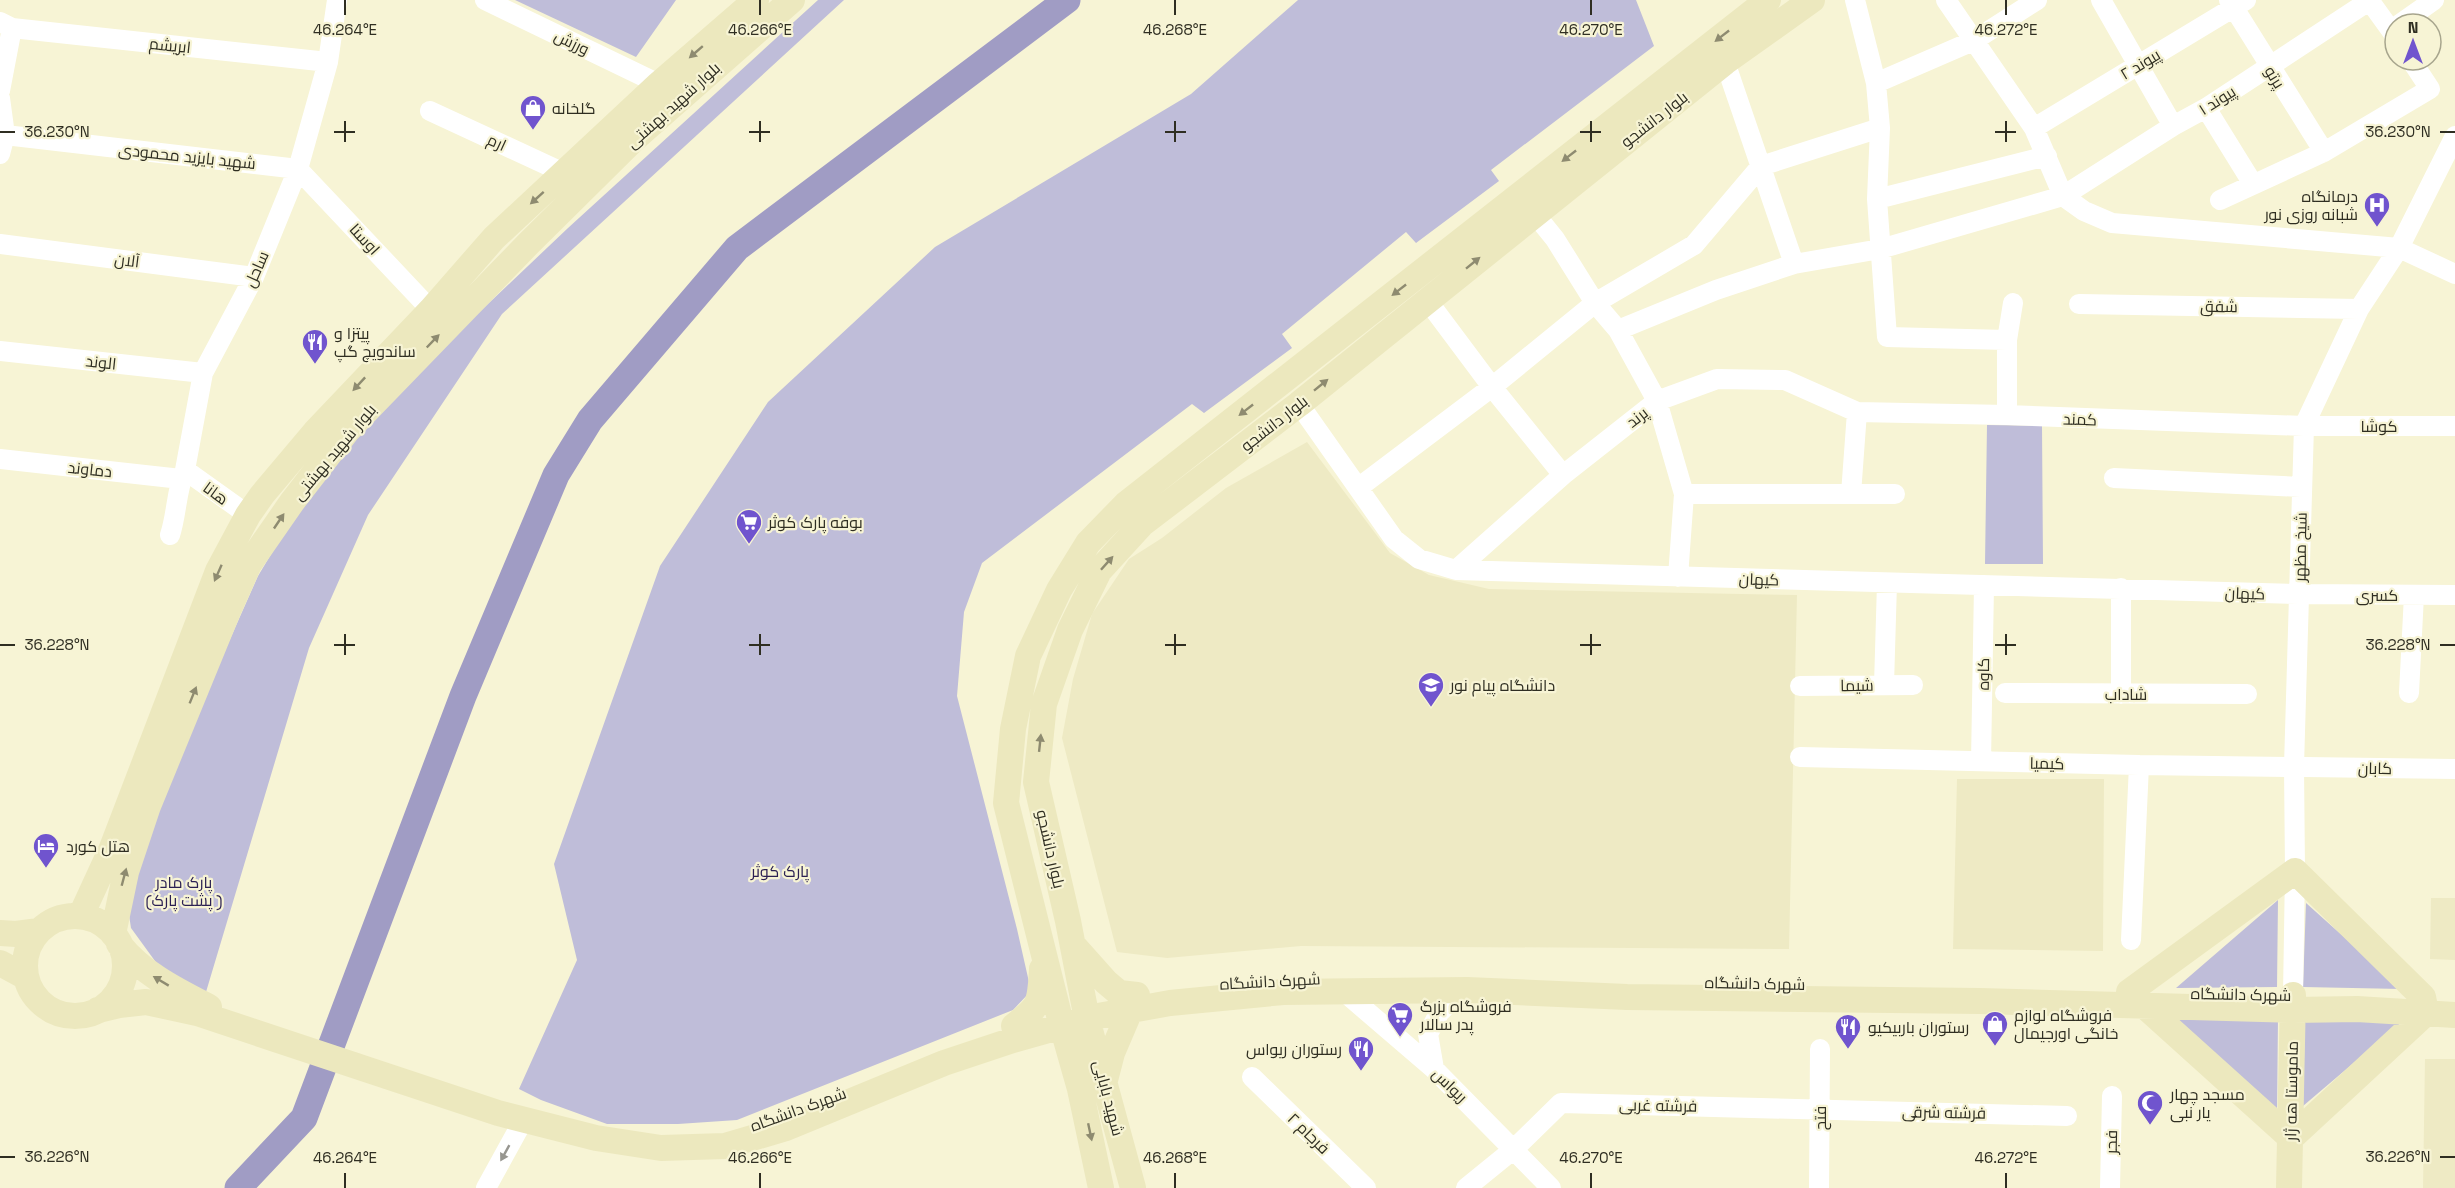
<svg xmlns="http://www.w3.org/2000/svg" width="2455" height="1188" font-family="'Space Grotesk',Cairo,sans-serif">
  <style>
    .built { fill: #eeeac4 }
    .green { fill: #bfbdd9 }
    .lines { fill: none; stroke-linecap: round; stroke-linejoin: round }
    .river { stroke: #a09cc4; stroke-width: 27 }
    .minor { stroke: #fff; stroke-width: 20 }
    .major { stroke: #ece8be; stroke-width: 26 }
    .oneway { fill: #8e8b70 }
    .oneway2 { fill: #979690 }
    .ticks { fill: none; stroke: #2f2e22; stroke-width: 2 }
    .labels { text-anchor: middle; stroke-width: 4.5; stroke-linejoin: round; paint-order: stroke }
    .street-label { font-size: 16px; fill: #2f2e22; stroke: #f7f4d5 }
    .poi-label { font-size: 16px; fill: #2f2e22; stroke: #f7f4d5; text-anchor: start }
    .park-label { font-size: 16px; fill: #2b2053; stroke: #f7f4d5 }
    .ticks-label { font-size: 15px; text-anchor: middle; fill: #2f2e22; stroke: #f7f4d5; stroke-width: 4.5; stroke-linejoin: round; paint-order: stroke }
  </style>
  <rect width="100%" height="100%" fill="#f7f4d5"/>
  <path class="built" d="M1307,442L1390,553L1429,575L1489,589L1797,595L1789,949L1301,946L1167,958L1117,952L1062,738L1073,679L1092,614L1129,559L1162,538L1226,488Z
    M1957,779H2104L2103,951L1953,949Z
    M2431,898H2455V960L2430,959Z
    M2425,1059H2455V1188H2423Z"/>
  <path class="green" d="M515,0H676L636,57Z
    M818,0H844L502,314L368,515L309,648L206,992L163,972L131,928L127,902L160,798L195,718L258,576L306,496L390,397L568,228Z
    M1298,0H1636L1654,46L1491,170L1499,181L1416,243L1406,232L1282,334L1292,348L1204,413L1192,404L982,563L964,612L957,696L1017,929L1031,991L1013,1010L737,1120L678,1124H607L541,1100L519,1089L577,960L554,864L660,566L768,402L935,247L1191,94Z
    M1987,425L2042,426L2043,564H1985Z
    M2278,900L2277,987L2176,988Z
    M2306,903L2402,989L2303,987Z
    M2305,1014L2410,1015L2303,1106Z
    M2170,1016L2278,1017L2277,1113Z"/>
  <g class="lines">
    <path class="river" d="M238,1188L304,1118L463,696L556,475L590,420L737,248L1067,0"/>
    <path class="minor" d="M485,0L659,84
      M1855,0L1876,83L1880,128L1877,199L1887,337L2007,340
      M1946,0L2034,128L2063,196L2173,126L2206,108L2369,1
      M2101,0L2173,126
      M2229,0L2324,152
      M2369,0L2395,36
      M0,22L12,28L328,62
      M2400,24L2434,0
      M1725,62L1794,264
      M1876,83L1973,41L2037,0
      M0,91L12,28
      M0,98L5,135L0,154
      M2206,108L2253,184
      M430,111L564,173
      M2034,128L2246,0
      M5,135L298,169L431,310
      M1877,199L2047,156
      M2220,200L2324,152L2430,89L2411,60
      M1534,213L1555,239L1595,303L1618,330L1657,401L1684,494
      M0,244L254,277
      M1427,300L1492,387L1563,475
      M2079,304L2359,309
      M1618,330L1716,290L1794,264L1880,249L2063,196L2084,211L2112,223L2399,248L2455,274
      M0,351L203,373
      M1299,404L1394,539L1419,559L1456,570L2299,594L2455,595
      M2007,415V340L2013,303
      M0,459L181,479
      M185,470L248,515
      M2114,478L2301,487
      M1358,488L1492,387L1595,303L1694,245L1761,166L1880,128
      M1851,494H1895
      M170,535C177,514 176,491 185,470L203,373L254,277L298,169L328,62L337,0
      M1456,570L1563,475L1657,401L1717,379L1785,380L1857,412L2007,415L2304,426H2455
      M1678,577L1684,494H1851L1857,412
      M1884,685L1887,583
      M1800,686L1913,685
      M2005,693L2247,694
      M2409,693L2414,595
      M2121,694V588
      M1800,757L2139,765L2455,769
      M1981,762L1984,585
      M2131,940L2139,765
      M1342,990L1434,1069L1551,1188
      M2293,995L2295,871L2294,766L2304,426L2359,309L2399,248L2455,136
      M1434,1069L1428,1034L1439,1013L1462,990
      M1252,1077L1366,1188
      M486,1188L524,1119
      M1466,1188L1514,1149L1561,1103L2067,1116
      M1819,1188L1820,1049
      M2110,1188L2112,1096"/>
    <path class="major" d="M2295,871L2423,997L2426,1013L2291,1138L2129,992Z
      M75,916L83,911L112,848L218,571L248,515L262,495L315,432L431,310L494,238L659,84L756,0
      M25 966a50 50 0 1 1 100 0a50 50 0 1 1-100 0Z
      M0,933L16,934L39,931
      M113,934L126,872L148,806L228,611L249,564L292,502L347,431L528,244L633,140L792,0
      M119,944C143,974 176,990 209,1007
      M1073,945L1106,982L1119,993L1137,995
      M0,963L26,977
      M98,1010L119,1005L146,1002L197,1013L498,1113L596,1138L661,1148L725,1146L786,1128L944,1063L1013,1040L1098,1016L1170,1003L1283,992L1467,990L1627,997L1980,1001L2293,1010L2357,1009L2455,1015
      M1014,1026C1041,1005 1040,1003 1042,969
      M1105,1080L1112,1053L1135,999
      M1101,1188L1080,1089L1059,1015L1006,803L1013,729L1028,656L1059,590L1088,543L1126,504L1768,0
      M1133,1188L1087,1019L1068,921L1036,782L1044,704L1070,630L1099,571L1142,524L1299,404L1725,62L1812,0
      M2289,1188L2293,995"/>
  </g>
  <defs><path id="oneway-solid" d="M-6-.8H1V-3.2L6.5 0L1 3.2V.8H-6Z" transform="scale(1.5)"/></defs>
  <g class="oneway">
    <use href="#oneway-solid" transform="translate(1722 36) rotate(142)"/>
    <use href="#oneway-solid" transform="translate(696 52) rotate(139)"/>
    <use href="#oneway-solid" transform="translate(1569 156) rotate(142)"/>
    <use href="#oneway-solid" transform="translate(537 198) rotate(138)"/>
    <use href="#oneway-solid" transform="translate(1473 263) rotate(-39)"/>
    <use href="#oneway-solid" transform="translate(1399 290) rotate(142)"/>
    <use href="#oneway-solid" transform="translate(433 341) rotate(-46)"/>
    <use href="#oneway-solid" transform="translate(359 384) rotate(133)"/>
    <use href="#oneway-solid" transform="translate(1321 385) rotate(-39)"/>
    <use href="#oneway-solid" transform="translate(1246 410) rotate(142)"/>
    <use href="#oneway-solid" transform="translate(279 521) rotate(-56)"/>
    <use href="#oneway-solid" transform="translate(1107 563) rotate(-48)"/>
    <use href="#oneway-solid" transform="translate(218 573) rotate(114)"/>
    <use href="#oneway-solid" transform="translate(193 695) rotate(-68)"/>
    <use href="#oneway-solid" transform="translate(1040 743) rotate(-84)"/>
    <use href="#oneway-solid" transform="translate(124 877) rotate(-75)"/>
    <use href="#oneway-solid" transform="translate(161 981) rotate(-149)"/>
    <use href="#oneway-solid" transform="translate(1090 1132) rotate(78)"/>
  </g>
  <use class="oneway2" href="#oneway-solid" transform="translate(505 1153) rotate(119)"/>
  <path class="ticks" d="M345,0V15M760,0V15M1175,0V15M1591,0V15M2006,0V15M345,121V142M760,121V142M1175,121V142M1591,121V142M2006,121V142M0,132H15M334,132H355M749,132H770M1165,132H1186M1580,132H1601M1995,132H2016M2440,132H2455M345,634V655M760,634V655M1175,634V655M1591,634V655M2006,634V655M0,645H15M334,645H355M749,645H770M1165,645H1186M1580,645H1601M1995,645H2016M2440,645H2455M0,1157H15M2440,1157H2455M345,1173V1188M760,1173V1188M1175,1173V1188M1591,1173V1188M2006,1173V1188"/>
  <defs>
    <g id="shop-pin" transform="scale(1.35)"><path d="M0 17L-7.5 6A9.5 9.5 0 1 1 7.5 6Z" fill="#7054ce" stroke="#f7f4d5"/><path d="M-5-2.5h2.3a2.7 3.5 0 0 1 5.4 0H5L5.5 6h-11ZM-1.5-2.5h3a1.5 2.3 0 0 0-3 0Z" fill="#fff"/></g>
    <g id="hospital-pin" transform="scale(1.35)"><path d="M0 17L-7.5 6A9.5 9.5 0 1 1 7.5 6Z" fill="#7054ce" stroke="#f7f4d5"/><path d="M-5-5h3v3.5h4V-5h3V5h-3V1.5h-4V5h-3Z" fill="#fff"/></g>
    <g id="restaurant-pin" transform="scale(1.35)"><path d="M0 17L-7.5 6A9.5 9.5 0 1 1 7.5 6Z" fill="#7054ce" stroke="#f7f4d5"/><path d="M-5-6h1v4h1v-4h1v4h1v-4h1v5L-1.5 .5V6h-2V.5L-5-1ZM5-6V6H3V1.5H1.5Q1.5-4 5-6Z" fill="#fff"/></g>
    <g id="supermarket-pin" transform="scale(1.35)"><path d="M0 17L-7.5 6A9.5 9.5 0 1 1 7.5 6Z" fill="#7054ce" stroke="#f7f4d5"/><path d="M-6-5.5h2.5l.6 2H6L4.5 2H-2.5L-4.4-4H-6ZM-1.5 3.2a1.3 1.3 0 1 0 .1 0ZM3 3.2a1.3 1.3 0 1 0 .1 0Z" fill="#fff"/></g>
    <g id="university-pin" transform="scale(1.35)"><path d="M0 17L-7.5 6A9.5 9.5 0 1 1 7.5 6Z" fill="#7054ce" stroke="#f7f4d5"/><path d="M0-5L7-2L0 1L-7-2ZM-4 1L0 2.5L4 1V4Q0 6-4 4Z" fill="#fff"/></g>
    <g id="hotel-pin" transform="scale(1.35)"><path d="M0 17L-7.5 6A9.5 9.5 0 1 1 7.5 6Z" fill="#7054ce" stroke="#f7f4d5"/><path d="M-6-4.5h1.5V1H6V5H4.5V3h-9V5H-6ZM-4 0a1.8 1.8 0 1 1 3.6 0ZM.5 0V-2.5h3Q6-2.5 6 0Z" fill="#fff"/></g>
    <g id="mosque-pin" transform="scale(1.35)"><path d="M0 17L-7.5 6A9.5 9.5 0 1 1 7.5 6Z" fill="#7054ce" stroke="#f7f4d5"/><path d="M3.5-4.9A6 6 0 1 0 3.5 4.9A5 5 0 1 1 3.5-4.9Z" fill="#fff"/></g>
  </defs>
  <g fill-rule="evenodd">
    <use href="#shop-pin" x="533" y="108"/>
    <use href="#hospital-pin" x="2377" y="205"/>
    <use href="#restaurant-pin" x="315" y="342"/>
    <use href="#supermarket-pin" x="749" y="522"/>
    <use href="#university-pin" x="1431" y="685"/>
    <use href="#hotel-pin" x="46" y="846"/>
    <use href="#supermarket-pin" x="1400" y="1015"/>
    <use href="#shop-pin" x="1995" y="1024"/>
    <use href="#restaurant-pin" x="1848" y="1027"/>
    <use href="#restaurant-pin" x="1361" y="1049"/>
    <use href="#mosque-pin" x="2150" y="1103"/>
  </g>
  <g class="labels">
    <g class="street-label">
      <text transform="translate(572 42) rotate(26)" y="6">ورزش</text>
      <text transform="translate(170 45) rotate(6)" y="6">ابریشم</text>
      <text transform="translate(2140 64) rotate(-31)" y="6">پیوند ۲</text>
      <text transform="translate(2275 77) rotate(58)" y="6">پرتو</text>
      <text transform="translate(2217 100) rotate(-32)" y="6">پیوند ۱</text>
      <text transform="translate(673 105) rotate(-42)" y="6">بلوار شهید بهشتی</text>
      <text transform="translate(1654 119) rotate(-38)" y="6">بلوار دانشجو</text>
      <text transform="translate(497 142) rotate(25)" y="6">ارم</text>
      <text transform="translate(187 156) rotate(6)" y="6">شهید بایزید محمودی</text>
      <text transform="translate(365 239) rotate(47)" y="6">اوستا</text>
      <text transform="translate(127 260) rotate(7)" y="6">آلان</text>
      <text transform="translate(256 269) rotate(-66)" y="6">ساحل</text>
      <text transform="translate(2219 306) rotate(1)" y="6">شفق</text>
      <text transform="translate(101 362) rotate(6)" y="6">الوند</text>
      <text transform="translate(1637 417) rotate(-38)" y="6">پرند</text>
      <text transform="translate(2080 419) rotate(2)" y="6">کمند</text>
      <text transform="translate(1274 423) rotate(-38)" y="6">بلوار دانشجو</text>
      <text x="2379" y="432">کوشا</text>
      <text transform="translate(334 452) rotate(-50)" y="6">بلوار شهید بهشتی</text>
      <text transform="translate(90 469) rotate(6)" y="6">دماوند</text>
      <text transform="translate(216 493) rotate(36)" y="6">هانا</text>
      <text transform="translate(2300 547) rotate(-89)" y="6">شیخ مظهر</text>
      <text transform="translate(1759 579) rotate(2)" y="6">کیهان</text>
      <text transform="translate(2245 593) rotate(2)" y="6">کیهان</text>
      <text x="2377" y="601">کسری</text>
      <text transform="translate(1983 674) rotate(-89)" y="6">کاوه</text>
      <text transform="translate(1857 685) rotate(-1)" y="6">شیما</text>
      <text x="2126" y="700">شاداب</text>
      <text transform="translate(2047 763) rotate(1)" y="6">کیمیا</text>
      <text transform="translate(2375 768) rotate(1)" y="6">کابان</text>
      <text transform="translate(1051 849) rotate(77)" y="6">بلوار دانشجو</text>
      <text transform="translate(1270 981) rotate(-3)" y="6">شهرک دانشگاه</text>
      <text transform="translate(1755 983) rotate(1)" y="6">شهرک دانشگاه</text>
      <text transform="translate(2241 994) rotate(1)" y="6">شهرک دانشگاه</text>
      <text transform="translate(1450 1085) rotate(44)" y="6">ریواس</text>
      <text transform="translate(2291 1091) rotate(-89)" y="6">ماموستا هه ژار</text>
      <text transform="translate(1109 1098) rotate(75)" y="6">شهید بابایی</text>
      <text transform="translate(1658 1105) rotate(1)" y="6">فرشته غربی</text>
      <text transform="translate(798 1109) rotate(-20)" y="6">شهرک دانشگاه</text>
      <text transform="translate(1944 1112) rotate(1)" y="6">فرشته شرقی</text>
      <text transform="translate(1820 1118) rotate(-90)" y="6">فتح</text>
      <text transform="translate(1309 1133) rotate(44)" y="6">فرجام ۲</text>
      <text transform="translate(2111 1142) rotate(-89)" y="6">فجر</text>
    </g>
    <g class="poi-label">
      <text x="552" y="114">گلخانه</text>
      <text x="2358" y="202" text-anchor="end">درمانگاه<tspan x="2358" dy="18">شبانه روزی نور</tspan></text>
      <text x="334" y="339">پیتزا و<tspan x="334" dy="18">ساندویچ گپ</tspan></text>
      <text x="768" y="528">بوفه پارک کوثر</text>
      <text x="1450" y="691">دانشگاه پیام نور</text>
      <text x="66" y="852">هتل کورد</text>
      <text x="1420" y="1012">فروشگاه بزرگ<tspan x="1420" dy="18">پدر سالار</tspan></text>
      <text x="2014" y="1021">فروشگاه لوازم<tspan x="2014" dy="18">خانگی اورجیمال</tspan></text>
      <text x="1868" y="1033">رستوران باربیکیو</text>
      <text x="1342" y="1055" text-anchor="end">رستوران ریواس</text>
      <text x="2170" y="1100">مسجد چهار<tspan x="2170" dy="18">یار نبی</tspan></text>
    </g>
    <g class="park-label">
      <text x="780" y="877">پارک کوثر</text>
      <text x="184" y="888">پارک مادر<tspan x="184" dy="18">(پشت پارک )</tspan></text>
    </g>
  </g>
  <g class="ticks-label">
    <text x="345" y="35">46.264°E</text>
    <text x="760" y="35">46.266°E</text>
    <text x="1175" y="35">46.268°E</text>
    <text x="1591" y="35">46.270°E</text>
    <text x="2006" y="35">46.272°E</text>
    <text x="57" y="137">36.230°N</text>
    <text x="2398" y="137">36.230°N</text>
    <text x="57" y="650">36.228°N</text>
    <text x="2398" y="650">36.228°N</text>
    <text x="57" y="1162">36.226°N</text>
    <text x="2398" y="1162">36.226°N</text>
    <text x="345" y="1163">46.264°E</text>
    <text x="760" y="1163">46.266°E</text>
    <text x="1175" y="1163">46.268°E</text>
    <text x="1591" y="1163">46.270°E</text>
    <text x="2006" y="1163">46.272°E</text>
  </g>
  <g transform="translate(2413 42)"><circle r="28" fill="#f7f4d5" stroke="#a7a58d" stroke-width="1.5"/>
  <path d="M0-4.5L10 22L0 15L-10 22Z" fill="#7054ce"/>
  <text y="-9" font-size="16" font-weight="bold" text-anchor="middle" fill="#2f2e22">N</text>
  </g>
</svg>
